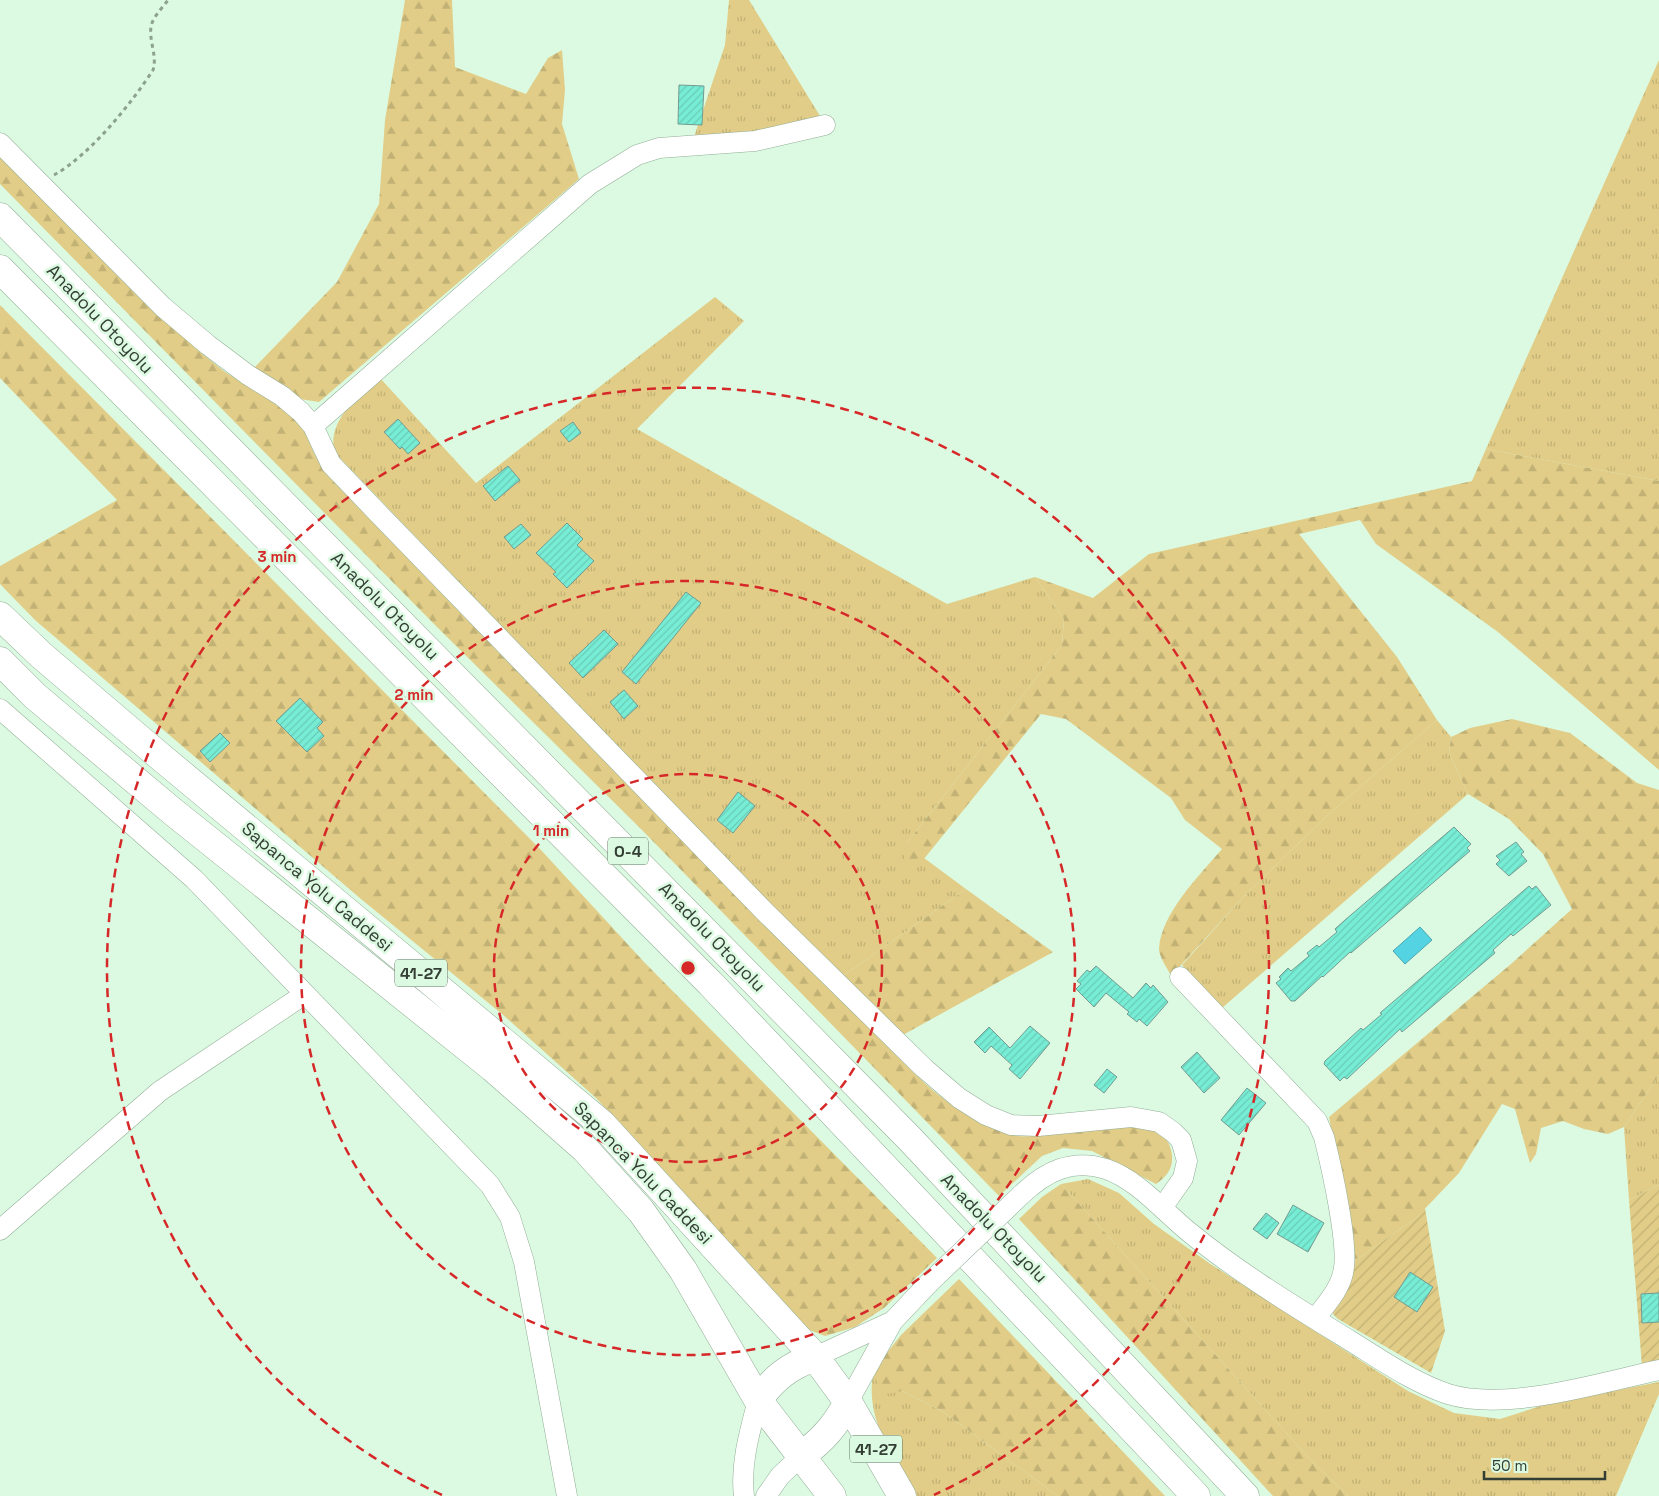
<svg xmlns="http://www.w3.org/2000/svg" width="1659" height="1496" font-family="'Space Grotesk',sans-serif">
  <style>
    .grass { fill: url(#grass-tufts) }
    .forest { fill: url(#forest-firs) }
    .garden { fill: url(#garden-furrows) }
    .water { fill: #54d3e3; stroke: #4aa6af }
    .building { fill: url(#building-hatch); stroke: #739b91 }
    .lines { fill: none; stroke-linecap: round; stroke-linejoin: round }
    .minor-casing { stroke: #91ad96; stroke-width: 21 }
    .highway-casing { stroke: #91ad96; stroke-width: 29 }
    .path { stroke: #8ca18f; stroke-width: 3; stroke-dasharray: 4 4; stroke-linecap: butt }
    .minor { stroke: #fff; stroke-width: 20 }
    .highway { stroke: #fff; stroke-width: 28 }
    .minor-bridge-casing { stroke: #91ad96; stroke-width: 21; stroke-linecap: butt }
    .minor-bridge { stroke: #fff; stroke-width: 20 }
    .ring { fill: none; stroke: #d62828; stroke-width: 2.5; stroke-dasharray: 9 6 }
    .labels { text-anchor: middle; stroke-width: 5; stroke-linejoin: round; paint-order: stroke }
    .shield { fill: #dcfae1; stroke: #667669; stroke-width: 1 }
    .shield-label { font-size: 16px; font-weight: bold; fill: #333e35 }
    .street-label { font-size: 18px; fill: #333e35; stroke: #dcfae1 }
    .centre { fill: #d62828; stroke: #dcfae1; stroke-width: 2.5 }
    .ring-label { font-size: 15px; text-anchor: middle; font-weight: bold; fill: #d62828; stroke: #dcfae1; stroke-width: 5; stroke-linejoin: round; paint-order: stroke }
  </style>
  <defs>
    <pattern id="grass-tufts" width="24" height="20" patternUnits="userSpaceOnUse" patternTransform="scale(1.25)"><rect width="24" height="20" fill="#e1cd87"/><path d="M3 7l-1-3M5 7V3M7 7l1-3M15 17l-1-3M17 17v-4M19 17l1-3" fill="none" stroke="#c2b175"/></pattern>
    <pattern id="forest-firs" width="22" height="20" patternUnits="userSpaceOnUse" patternTransform="scale(1.25)"><rect width="22" height="20" fill="#e1cd87"/><path d="M5 1l3.5 6h-7zM16 11l3.5 6h-7z" fill="#c2b175"/></pattern>
    <pattern id="garden-furrows" width="10" height="10" patternUnits="userSpaceOnUse" patternTransform="scale(1.25)"><rect width="10" height="10" fill="#e1cd87"/><path d="M-1 1l2-2M0 10L10 0M9 11l2-2" fill="none" stroke="#c2b175"/></pattern>
    <pattern id="building-hatch" width="6" height="6" patternUnits="userSpaceOnUse" patternTransform="scale(1.25)"><rect width="6" height="6" fill="#78edd5"/><path d="M-1 1l2-2M0 6l6-6M5 7l2-2" fill="none" stroke="#68ccb7"/></pattern>
  </defs>
  <rect width="100%" height="100%" fill="#dcfae1"/>
  <path class="grass" d="M729,0H749L820,116L752,133L693,140L725,45Z
    M1659,60V481L1486,449Z
    M715,297L744,321L637,429L947,604L1035,577L1064,619L1062,645L906,844L914,869L924,858L966,889L840,978L334,452C328,419 357,398 380,378L476,483Z
    M1437,720L1451,737L1449,753L1468,794L1222,1008L1182,965L1245,895L1329,814Z
    M1659,1075V1185L1629,1200L1624,1127Z
    M1088,1179L1119,1193L1154,1224L1209,1263L1408,1391L1454,1413L1500,1419L1550,1403L1659,1382V1394L1616,1496H1348L1308,1457L1061,1184Z
    M874,1369L902,1391L942,1411L1058,1496H917C893,1457 863,1418 874,1369Z"/>
  <path class="forest" d="M405,0H452L455,67L526,94L548,58L562,50L565,90L562,124L579,179L319,402L300,399L253,369L337,282L379,204L385,120Z
    M0,156L194,347L225,372L287,410L304,430L314,453L328,476C481,634 634,793 790,949C819,978 848,1007 877,1036C914,1073 950,1114 1001,1130C1006,1132 1012,1135 1018,1136C1051,1140 1167,1100 1172,1155C1173,1169 1167,1176 1156,1184L1092,1151L1063,1148L1042,1156L999,1196L643,831L439,629L0,184Z
    M0,305L541,850L644,962L937,1258L884,1308L855,1327L825,1336L807,1329L596,1098L502,1014L361,899L35,620L0,584V566L117,500L0,378Z
    M1486,449L1659,481V770L1498,632L1376,544L1360,520L1299,534L1397,657L1437,720L1329,814L1245,895L1171,976C1168,969 1159,957 1159,949C1161,913 1200,875 1222,849L1185,820L1171,798L1066,719L1041,714L915,870L904,860L906,844L1062,645L1064,619L1035,577L1093,598L1149,554L1472,481Z
    M1512,719L1570,733L1637,783L1659,790V1075L1624,1127L1608,1134L1584,1129L1563,1121L1541,1128L1536,1154L1530,1163L1515,1109L1502,1104L1459,1173L1417,1217L1353,1262L1352,1243L1329,1117L1511,964L1572,909L1543,854L1509,819L1468,794L1449,753L1451,737L1470,728Z
    M966,889L1053,952L901,1036L840,978Z
    M1061,1184L1308,1457L1348,1496H1273L1019,1219L1042,1197Z
    M959,1279L1165,1496H1058L942,1411L902,1391L886,1394L876,1380L874,1369L901,1335Z"/>
  <path class="garden" d="M1659,1185V1363L1642,1367L1629,1200Z
    M1425,1208L1445,1331L1431,1373L1338,1319L1333,1314V1309L1353,1262L1417,1217Z"/>
  <path class="water" d="M1420,927L1432,940L1405,964L1393,951Z"/>
  <path class="building" d="M679,85L704,86L702,125L678,124Z
    M398,419L420,443L408,454L402,447L400,449L384,432Z
    M573,422L581,433L569,442L560,431Z
    M508,466L520,480L495,501L483,486Z
    M567,523L583,539L577,545L594,561L567,588L553,574L556,572L536,553Z
    M521,524L531,535L514,549L504,537Z
    M686,592L701,603L636,684L622,672Z
    M604,630L618,644L583,678L569,663Z
    M624,690L638,706L624,719L610,702Z
    M300,698L323,722L317,728L324,736L307,752L276,721Z
    M220,733L230,743L210,762L200,751Z
    M738,792L755,806L733,833L717,820Z
    M1454,827L1471,844L1467,848L1470,851L1351,953L1350,952L1323,977L1322,976L1295,1001H1291L1276,983L1281,979L1279,977L1288,968L1291,971L1309,956L1307,953L1317,945L1319,947L1337,932L1335,929L1345,920Z
    M1516,842L1524,852L1521,854L1527,861L1509,876L1496,864L1500,860L1496,856Z
    M1529,886L1532,889L1536,886L1551,905L1513,936L1511,934L1493,950L1495,953L1402,1032L1400,1029L1347,1079L1344,1077L1340,1081L1324,1064L1325,1061L1361,1028L1363,1030L1382,1014L1380,1013Z
    M1096,966L1133,998L1146,983L1151,988L1153,985L1168,1002L1147,1026L1139,1019L1137,1022L1127,1014L1129,1012L1106,993L1094,1007L1076,989L1081,984L1077,981L1087,970L1090,972Z
    M1030,1026L1050,1043L1020,1079L1009,1069L1012,1065L991,1046L985,1053L974,1042L989,1027L1010,1048Z
    M1197,1052L1220,1078L1204,1093L1181,1067Z
    M1107,1069L1117,1077L1104,1093L1094,1085Z
    M1247,1088L1266,1103L1239,1135L1221,1120Z
    M1293,1205L1324,1223L1308,1252L1277,1234Z
    M1266,1213L1279,1223L1267,1239L1253,1229Z
    M1410,1272L1433,1287L1417,1312L1394,1297Z
    M1659,1293V1322L1642,1323L1641,1294Z"/>
  <g class="lines">
    <g class="minor-casing">
      <path id="minor" d="M0,143L163,307L208,345L248,375L282,396L301,412L313,426L331,464L375,510L766,913L924,1068L959,1098L986,1115L1011,1125L1038,1126L1131,1117L1159,1122L1173,1132L1181,1140L1187,1161L1183,1178L1162,1208
        M313,426L590,184L637,155L659,148L755,141L825,125
        M0,709L194,879L490,1185L510,1217L524,1262L567,1496
        M1180,977L1317,1121L1324,1137C1331,1165 1350,1248 1343,1273C1339,1291 1325,1305 1315,1319
        M1021,1195C1045,1172 1071,1158 1106,1169C1138,1180 1163,1211 1189,1232C1239,1273 1294,1306 1349,1340C1380,1359 1412,1382 1448,1394C1506,1412 1599,1383 1659,1370
        M0,1230L160,1091L305,994
        M815,1357L893,1321
        M848,1402L893,1321L929,1283
        M744,1496C740,1464 750,1431 758,1400
        M766,1496L780,1476L801,1456"/>
    </g>
    <g class="highway-casing">
      <path id="highway" d="M0,217L910,1139L1245,1496
        M0,269L710,983L1196,1496
        M0,616L41,655L156,753L602,1124L815,1357L848,1402L902,1496
        M0,661L35,696L172,811L493,1068L585,1149L641,1211L683,1270L758,1400L832,1496
        M758,1400C774,1378 789,1366 815,1357
        M801,1456C823,1440 836,1425 848,1402"/>
    </g>
    <path class="path" d="M54,175C90,155 131,104 153,70C158,55 147,38 152,23C155,15 163,7 168,0"/>
    <use href="#minor" class="minor"/>
    <use href="#highway" class="highway"/>
    <g class="minor-bridge-casing">
      <path id="minor-bridge" d="M929,1283L1021,1195"/>
    </g>
    <use href="#minor-bridge" class="minor-bridge"/>
  </g>
  <g class="ring">
    <circle cx="688" cy="968" r="194"/>
    <circle cx="688" cy="968" r="387"/>
    <path d="M442 1495A581 581 0 1 1 934 1495"/>
  </g>
  <g class="labels">
    <g class="shield">
      <rect x="608" y="837.5" width="40" height="27" rx="4"/>
      <rect x="395" y="959.5" width="52" height="27" rx="4"/>
      <rect x="850" y="1435.5" width="52" height="27" rx="4"/>
    </g>
    <g class="shield-label">
      <text x="628" y="857">O-4</text>
      <text x="421" y="979">41-27</text>
      <text x="876" y="1455">41-27</text>
    </g>
    <g class="street-label">
      <text transform="translate(100 319) rotate(46)" y="6">Anadolu Otoyolu</text>
      <text transform="translate(385 606) rotate(45)" y="6">Anadolu Otoyolu</text>
      <text transform="translate(317 887) rotate(40)" y="6">Sapanca Yolu Caddesi</text>
      <text transform="translate(712 937) rotate(46)" y="6">Anadolu Otoyolu</text>
      <text transform="translate(643 1173) rotate(46)" y="6">Sapanca Yolu Caddesi</text>
      <text transform="translate(994 1228) rotate(46)" y="6">Anadolu Otoyolu</text>
    </g>
  </g>
  <circle cx="688" cy="968" r="8" class="centre"/>
  <g class="ring-label">
    <text x="277" y="562">3 min</text>
    <text x="414" y="700">2 min</text>
    <text x="551" y="836">1 min</text>
  </g>
  <path d="M1484 1471v8h121v-8" fill="none" stroke="#333e35" stroke-width="2.5"/>
  <text x="1492" y="1471" font-size="15" fill="#333e35" stroke="#dcfae1" stroke-width="4" paint-order="stroke">50 m</text>
</svg>
